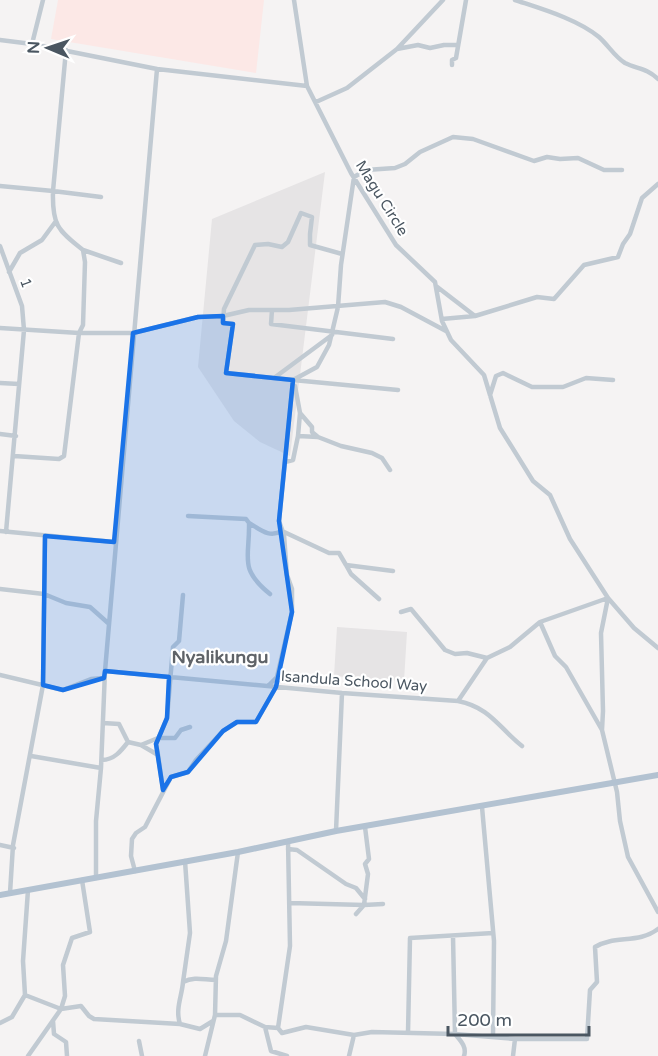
<svg xmlns="http://www.w3.org/2000/svg" width="658" height="1056" font-family="'Varela Round',sans-serif">
  <style>
    .education { fill: #e6e4e5 }
    .medical { fill: #fce8e6 }
    .lines { fill: none; stroke-linecap: round; stroke-linejoin: round }
    .minor { stroke: #c1cad2; stroke-width: 4.5 }
    .major { stroke: #b3c2d1; stroke-width: 6 }
    .marked { fill: #1a73e8; fill-opacity: 0.2; stroke: #1a73e8; stroke-width: 4.5; stroke-linejoin: round }
    .labels { text-anchor: middle; stroke-width: 4.5; stroke-linejoin: round; paint-order: stroke }
    .street-label { font-size: 15px; fill: #4a5661; stroke: #fff }
    .quarter-label { font-size: 18px; font-weight: bold; fill: #5f6368; stroke: #fff }
  </style>
  <rect width="100%" height="100%" fill="#f5f3f3"/>
  <path class="education" d="M325,172L290,456L260,442L234,421L198,367L212,219Z
    M337,627L407,632L404,681L334,676Z"/>
  <path class="medical" d="M58,0H264L256,73L51,39Z"/>
  <g class="lines">
    <path class="minor" d="M43,0L32,44L157,69L105,671L101,768L96,821V878
      M294,0L307,86
      M515,0C542,9 577,19 599,37C608,45 615,57 625,63C637,69 647,68 658,79
      M0,40L32,44
      M397,49L443,0
      M452,65V60L456,58L466,0
      M157,69L307,86L351,173L396,245L435,282L442,321L451,340L484,375L500,428L533,481L550,495L570,539L608,598L634,628L658,648
      M316,102L347,88L397,49L418,45L430,48L444,45H458
      M0,186L53,191L66,50
      M0,246L22,306L24,330L6,532
      M83,250L121,263
      M9,272L20,253L42,240L56,221
      M436,286L475,316L537,297L554,299L584,265L618,257L623,244L630,234L642,198L658,184
      M272,310L271,324L393,339
      M442,319L475,316
      M0,328L79,333H133L198,317L223,316L249,310H289L385,302L401,307L446,331
      M274,378L332,335
      M293,380L226,373L233,324L223,323L224,309L255,245L268,244L282,247L288,242L301,213L312,217L310,234V245L342,254
      M0,383L19,384
      M295,386L300,413L312,427V432L318,437
      M398,390L293,380L317,367L329,345L338,307L341,265L354,177L366,170L395,168L405,164L420,152L453,137L473,139L534,161L547,157L560,159L578,158L604,170H622
      M490,395L496,376L503,373L532,387H563L586,378L613,380
      M0,434L16,436
      M298,436L300,413
      M14,456L59,459L64,456L79,333L83,325L85,262L83,250C57,230 52,224 53,191L101,197
      M285,462L293,460L298,436L318,437L341,446L372,453L382,458L390,470
      M188,516L246,519L249,523C250,558 238,568 270,594
      M249,523C261,530 269,538 282,531L329,553H339L346,565L393,571
      M0,531L114,542
      M346,565L351,574L379,599
      M0,589L44,594L66,603L90,607L108,623
      M401,612L411,609L445,650L455,654L467,653L487,658
      M540,622L555,656L566,667L602,730L617,792L620,821L628,857L658,912
      M105,671L342,693L458,701C491,708 498,727 522,746
      M0,675L63,690L91,679L104,678
      M268,686L277,677L292,612V589L287,575L284,535L279,521L293,380
      M458,701L487,658L510,647L540,622L608,598
      M103,723L119,724L128,742L141,745L158,755L163,790
      M602,730L603,711L601,633L608,598
      M141,745L158,738H175L181,730L190,727
      M158,755L156,744L167,718L173,647L179,641L183,595
      M31,756L101,768
      M102,760C114,760 121,751 128,742
      M482,807L494,941L493,1037
      M336,831L342,693
      M0,845L14,848
      M288,849L297,850L346,884L356,888L365,899
      M135,871L131,856L132,839L136,833L145,827L171,777L188,772L196,760L223,731L237,722H256L276,687
      M10,893L13,845L43,685L45,536
      M290,903L364,905L368,874L365,864L369,859L365,827
      M356,914L364,905L383,904
      M453,936L455,1034C461,1041 467,1047 464,1056
      M183,982L190,933L185,861
      M25,995L61,1009L81,1006L89,1016L94,1019L180,1024
      M215,1015H240L265,1027L278,1028L282,1033L306,1027L354,1035L372,1032L455,1034L515,1039H587L590,990L597,982L595,947C614,935 639,944 658,929
      M53,1021L54,1034L66,1042L67,1056
      M213,1021L200,1029L180,1024C175,1009 182,996 183,982C195,976 204,980 216,980
      M0,1023L12,1017L25,995L23,961L28,890
      M265,1027L271,1051L287,1056
      M278,1028L290,946L288,841
      M408,1033L410,938L493,933
      M139,1041L142,1056
      M28,1056L61,1009L65,996L63,965L72,938L90,932L82,880
      M205,1056L215,1015L216,976L226,941L238,852
      M349,1056L354,1035
      M513,1056L515,1039"/>
    <path class="major" d="M0,895L238,852L336,831L658,775"/>
  </g>
  <path class="marked" d="M223,316V323L233,324L226,373L293,380L279,521L292,612L276,687L256,722H237L223,731L188,772L171,777L163,790L156,744L167,718L169,677L105,671L104,678L63,690L43,685L45,536L114,542L133,333L198,317Z"/>
  <g class="labels">
    <g class="street-label">
      <text transform="translate(382 198) rotate(58)" y="5">Magu Circle</text>
      <text transform="translate(26 283) rotate(70)" y="5">1</text>
      <text transform="translate(354 681) rotate(4)" y="5">Isandula School Way</text>
    </g>
    <g class="quarter-label">
      <text x="220" y="663">Nyalikungu</text>
    </g>
  </g>
  <g transform="translate(48 48) rotate(272)" stroke="#ffffff" stroke-width="4.5" paint-order="stroke">
  <path d="M0-4.5L10 22L0 15L-10 22Z" fill="#4a5661"/>
  <text y="-9" font-size="16" font-weight="bold" text-anchor="middle" fill="#4a5661">N</text>
  </g>
  <path d="M448 1026v9h141v-9" fill="none" stroke="#4a5661" stroke-width="3"/>
  <text x="457" y="1026" font-size="18" fill="#4a5661" stroke="#ffffff" stroke-width="4.5" paint-order="stroke">200 m</text>
</svg>
